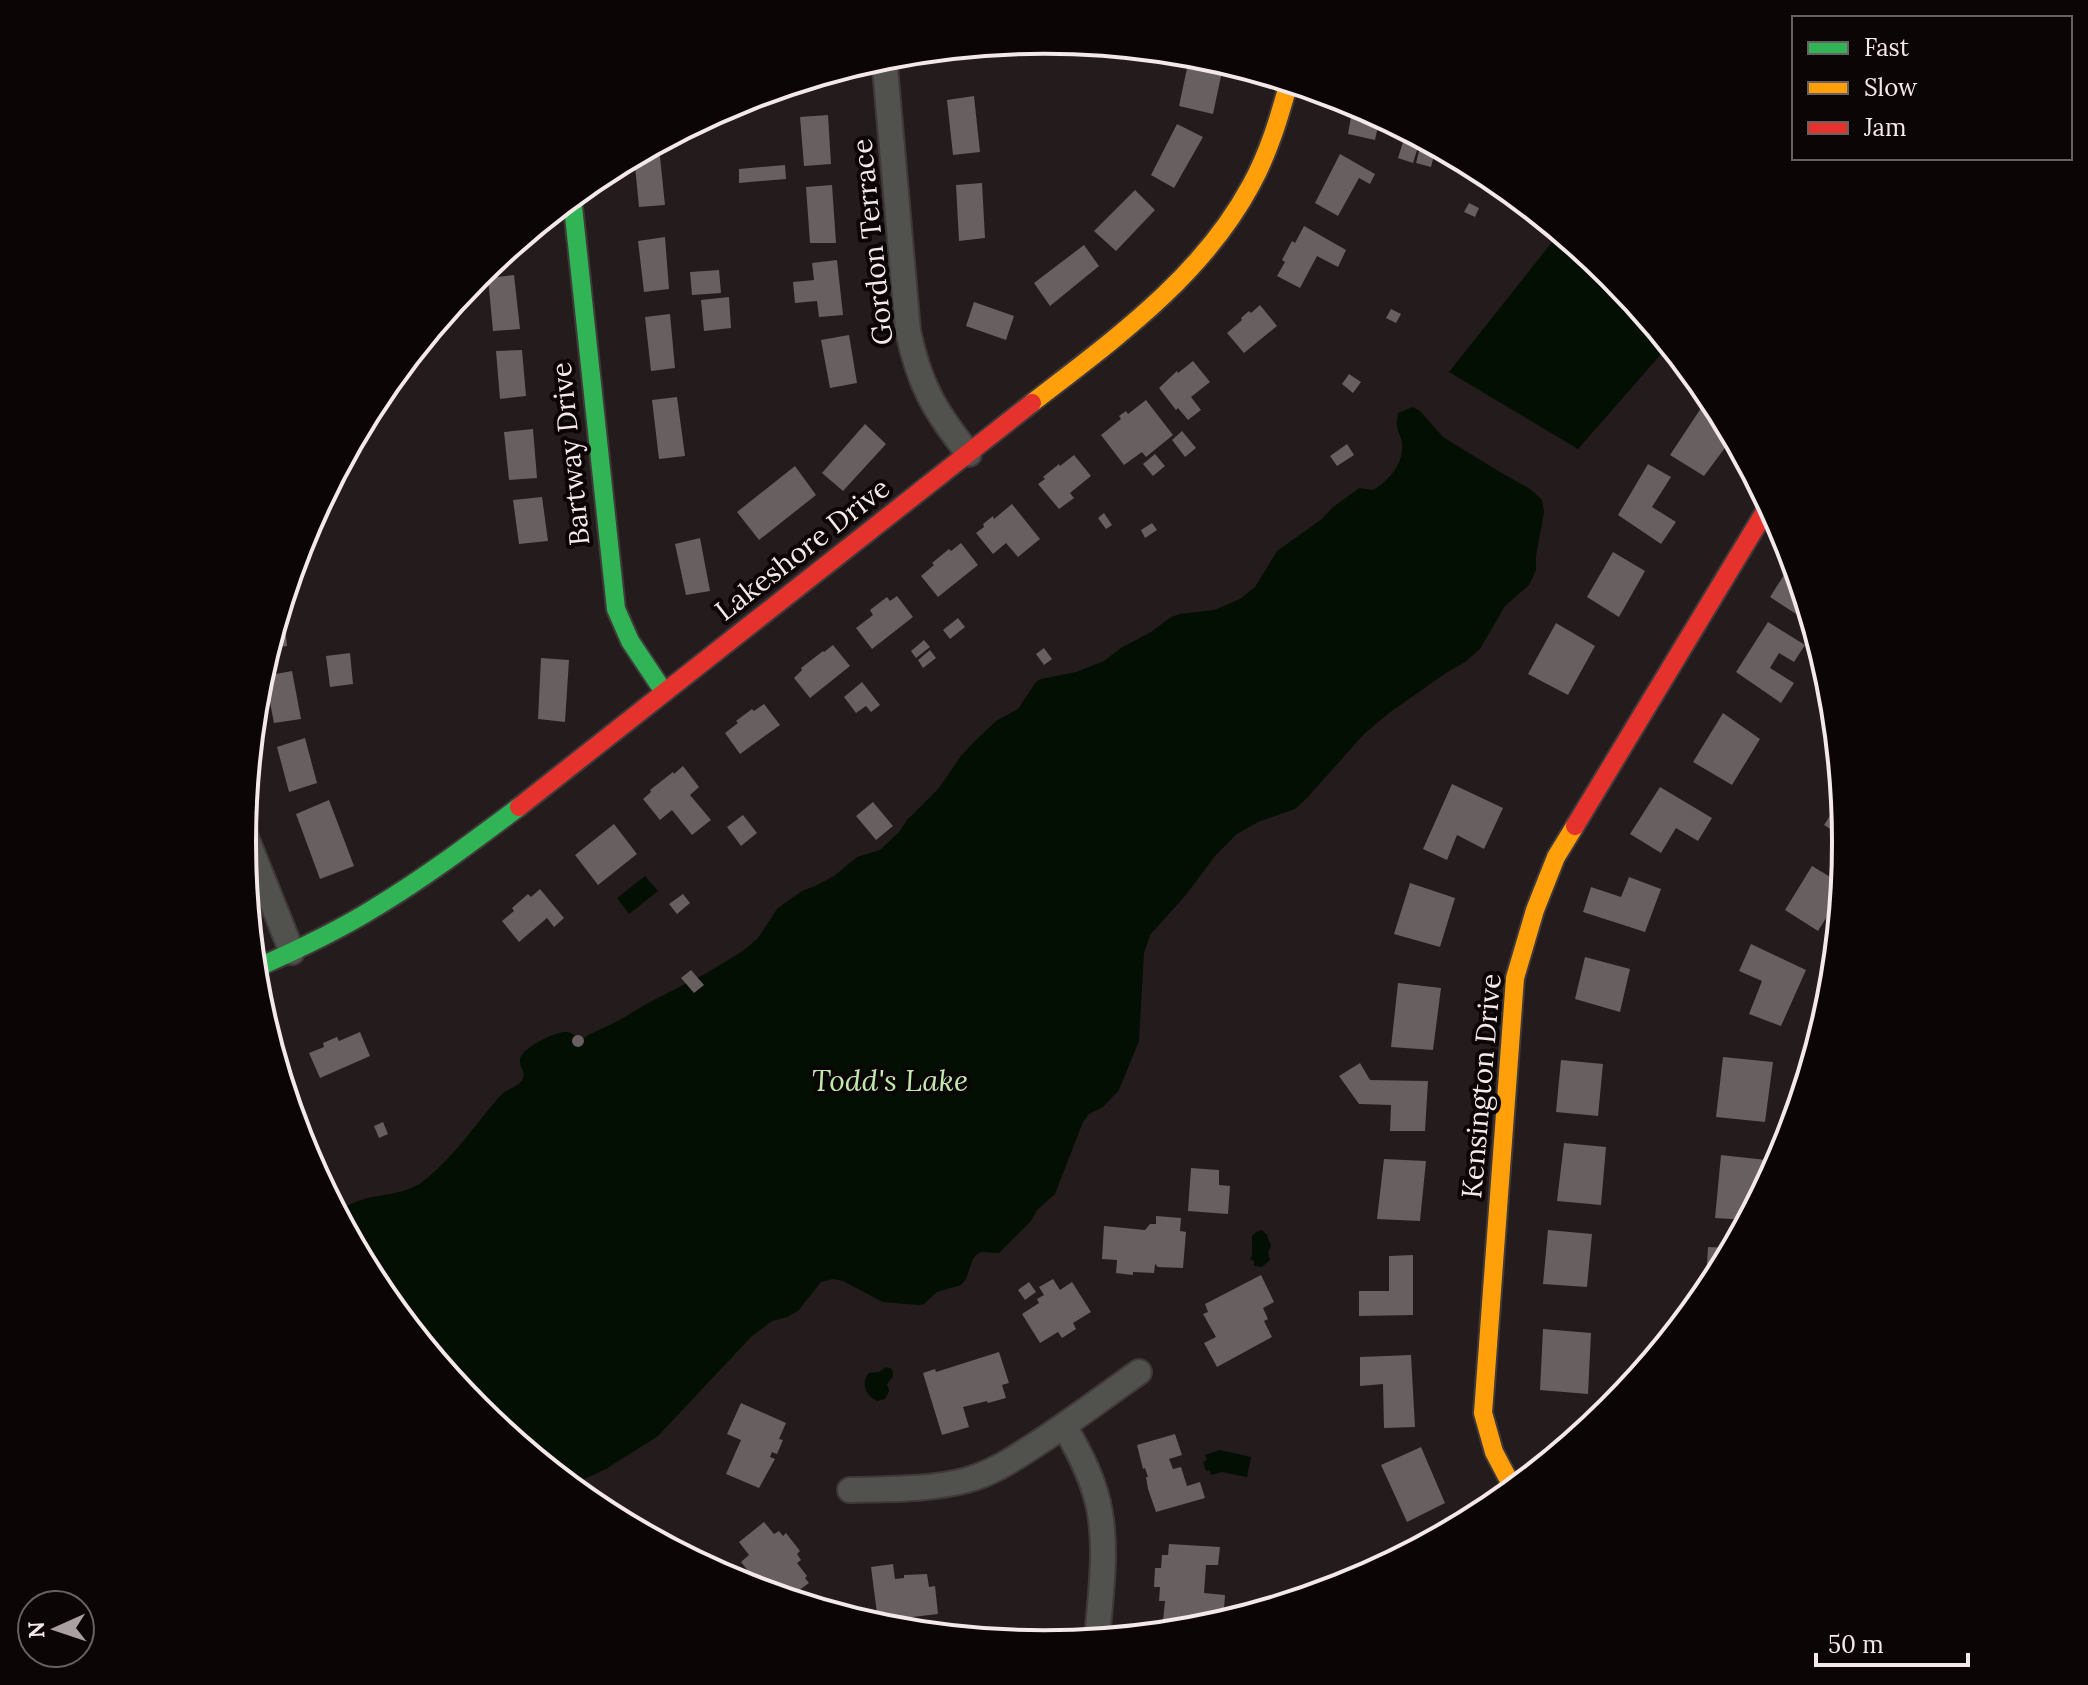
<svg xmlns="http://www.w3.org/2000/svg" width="2088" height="1685" font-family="Lora,serif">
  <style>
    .water { fill: #030f03 }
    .building { fill: #675f60 }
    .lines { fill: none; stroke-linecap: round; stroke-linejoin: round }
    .street-casing { stroke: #40393a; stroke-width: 28 }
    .fast-casing { stroke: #40393a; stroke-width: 22 }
    .slow-casing { stroke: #40393a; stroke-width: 22 }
    .jam-casing { stroke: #40393a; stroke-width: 22 }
    .street { stroke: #51514d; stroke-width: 24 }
    .fast { stroke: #30b455; stroke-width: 18 }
    .slow { stroke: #ff9f0a; stroke-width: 18 }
    .jam { stroke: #e5322d; stroke-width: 18 }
    .labels { text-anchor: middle; stroke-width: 8; stroke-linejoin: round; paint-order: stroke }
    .street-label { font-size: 28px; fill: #f4e8e9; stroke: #0b0506 }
    .water-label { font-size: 30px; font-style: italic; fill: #c0e9ad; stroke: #0b0506 }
    .rim { fill: none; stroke: #f4e8e9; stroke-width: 4 }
  </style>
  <rect width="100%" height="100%" fill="#241b1c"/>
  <path class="water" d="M1560,232L1612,275L1669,345L1578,449L1449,372Z
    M1413,407L1420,411L1443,437L1500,472L1530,489L1542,500L1544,512L1536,556V570L1529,585L1505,606L1480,649L1465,662L1446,673L1389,713L1364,734L1307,798L1295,809L1258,822L1237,834L1215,856L1185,896L1150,935L1144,953L1139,1041L1119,1090L1103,1107L1089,1114L1083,1122L1055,1194L1037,1210L1031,1221L999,1253L981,1252L976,1255L973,1259L966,1279L961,1285L937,1292L924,1304L919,1305L883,1302L843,1281L833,1279L821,1282L798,1311L787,1317L772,1321L751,1337L658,1436L606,1469L569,1486L476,1410L376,1288L335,1211C345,1207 354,1202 364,1199C383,1194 406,1194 422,1182C454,1158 475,1124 501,1095C507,1089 515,1088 521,1082C528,1073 519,1068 520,1059C522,1048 556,1031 566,1032C572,1032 577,1037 582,1040L588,1035L618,1021L648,1003L705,974L743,951L758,938L777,909L782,905L802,891L815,886L834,876L857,857L880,850L899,832L907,820L939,788L961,756L973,743L996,721L1018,709L1036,682L1041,679L1076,672L1104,661L1121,648L1151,632L1171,617L1180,614L1214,610L1240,599L1255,587L1277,551L1322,519L1333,507L1354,492L1359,488L1373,490C1389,481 1404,463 1402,444C1402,437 1397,432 1397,425C1396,425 1398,413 1398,413Z
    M645,876L658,891L629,914L617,898Z
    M1262,1230L1267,1235L1271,1246L1268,1252L1270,1260L1262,1267L1254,1266V1261L1250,1259L1252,1255V1236L1256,1232Z
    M886,1367L892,1369L893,1376L887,1384L889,1391L885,1399L877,1401C866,1396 860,1383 869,1373L879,1372Z
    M1220,1450L1251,1457L1247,1477L1222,1472L1211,1475L1209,1470L1206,1471L1203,1462L1207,1460L1205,1455Z"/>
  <path class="building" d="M991,45L992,51L936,58L935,51Z
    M1190,54L1224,62L1213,114L1179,106Z
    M974,96L980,152L953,155L947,100Z
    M1350,101L1380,117L1375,140L1348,134L1351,117L1347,116Z
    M828,115L831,164L804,166L800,117Z
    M1177,124L1203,137L1174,188L1151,175Z
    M1403,142L1418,147L1413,163L1398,158Z
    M651,147H659L665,205L639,207L634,156Z
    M1419,151L1434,155L1431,167L1416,163Z
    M1340,154L1375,174L1370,184L1359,178L1338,216L1315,203Z
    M785,165L786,179L739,183V169Z
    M982,183L985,238L959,241L956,185Z
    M832,185L836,243H810L806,187Z
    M1135,190L1155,210L1116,251L1094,231Z
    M1469,203L1479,208L1475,217L1464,212Z
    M1304,226L1346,250L1338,267L1317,256L1300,288L1277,276L1285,262L1282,260L1292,241L1295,243Z
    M665,237L669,289L644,292L638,241Z
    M1084,245L1099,266L1050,306L1034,283Z
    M837,260L843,315L819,317L817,301L795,303L793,282L814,280L812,263Z
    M719,270L721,293L692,295L690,272Z
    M514,275L520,329L493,331L488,278Z
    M729,297L731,328L704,331L701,300Z
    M974,302L1014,316L1006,340L966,326Z
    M1260,305L1277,326L1244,353L1227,333L1242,320L1241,318L1249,311L1251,313Z
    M1391,309L1401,314L1396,323L1386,318Z
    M670,314L675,368L651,371L645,317Z
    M849,335L857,383L830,388L821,340Z
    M522,350L526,396L500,399L496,351Z
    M1193,361L1210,382L1191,397L1201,410L1188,420L1178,408L1176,410L1159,388L1177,371L1178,373Z
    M1349,374L1361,382L1353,393L1342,384Z
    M1709,396L1713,399L1733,437L1704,476L1670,455Z
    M677,397L685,456L659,459L652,400Z
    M1146,400L1173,435L1146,457L1142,452L1124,465L1101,435L1121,419L1119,416L1126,411L1128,414Z
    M865,424L886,444L843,491L822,473Z
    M533,429L537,478L509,480L504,432Z
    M1182,431L1196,448L1185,457L1172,440Z
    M1347,444L1354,455L1337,466L1330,456Z
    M1155,454L1165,466L1153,476L1143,464Z
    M1074,455L1091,476L1070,493L1074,498L1059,509L1038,484L1045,479L1043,477L1059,464L1060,466Z
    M1648,464L1671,477L1652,507L1676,522L1661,544L1618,515Z
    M795,466L816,495L759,540L737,512Z
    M542,497L548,541L519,544L513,500Z
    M1012,504L1040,539L1018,557L1006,543L993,554L976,533L984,527L983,524L993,516L994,519Z
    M1104,513L1112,525L1106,529L1098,518Z
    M1152,523L1157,530L1145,538L1141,530Z
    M700,538L710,591L686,595L675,544Z
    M961,543L978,565L938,597L921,576L934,565L932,563L949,549L951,551Z
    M1613,552L1645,571L1619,617L1587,597Z
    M1793,561L1811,621L1810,623L1770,597Z
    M897,596L913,617L872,649L856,628L873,615L870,610L887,597L890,601Z
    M283,602L287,646L268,648Z
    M958,618L965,627L950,639L943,630Z
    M1768,622L1805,645L1794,662L1779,653L1770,668L1794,683L1781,703L1736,672Z
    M1556,623L1595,646L1568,695L1528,674Z
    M924,640L930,647L916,658L911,651Z
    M833,645L850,666L810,698L794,678L802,670L801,668L823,651L824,652Z
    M1044,648L1052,659L1044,665L1036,654Z
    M930,650L936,658L923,668L918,660Z
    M350,653L353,684L330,687L326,656Z
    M541,658L569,660L565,722L538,719Z
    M292,671L301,719L274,723L265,676Z
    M862,682L880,705L871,712L866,706L856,713L844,697Z
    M764,704L780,725L740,754L725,733L738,723L736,721L752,709L754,711Z
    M1723,713L1760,739L1732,785L1693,762Z
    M305,738L317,783L289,792L277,747Z
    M683,766L699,787L690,795L711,820L692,835L672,810L660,820L643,799L651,792L650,790L673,772L674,774Z
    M1452,784L1503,808L1484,849L1457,835L1447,860L1423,849Z
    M1660,787L1712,818L1698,841L1676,828L1661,853L1630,834Z
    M1842,797L1846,837V839L1824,825Z
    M329,800L354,866L320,879L296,814Z
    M873,802L893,826L876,840L856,816Z
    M743,815L757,833L741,846L727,827Z
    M614,824L637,854L598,885L575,855Z
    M1812,866L1842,884L1841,894L1818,931L1785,910Z
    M1629,877L1661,889L1645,932L1583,912L1591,887L1621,897Z
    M1410,883L1455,898L1440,947L1394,934Z
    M540,889L564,918L554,927L547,918L519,942L502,921L514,911L512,908L528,894L531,897Z
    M683,894L690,903L677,914L669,904Z
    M1751,944L1806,970L1781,1026L1749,1014L1762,981L1739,971Z
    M1585,957L1630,969L1620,1012L1575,999Z
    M691,970L704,985L694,993L681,978Z
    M1398,983L1441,988L1433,1050L1391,1047Z
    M360,1032L370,1056L320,1078L309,1053L324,1047L323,1043L337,1037L339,1041Z
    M572 1041a6 6 0 1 1 12 0a6 6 0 1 1-12 0Z
    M1723,1057L1773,1062L1765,1122L1716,1117Z
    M1561,1060L1603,1064L1598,1116L1556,1112Z
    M1360,1063L1370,1080L1428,1081L1425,1131H1390L1391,1105L1359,1104L1339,1076Z
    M383,1122L388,1134L379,1138L374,1126Z
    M1564,1143L1606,1147L1601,1205L1557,1201Z
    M1721,1155L1766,1160L1762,1194L1748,1220L1715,1218Z
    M1384,1159L1426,1161L1420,1221L1377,1219Z
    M1191,1168L1219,1170V1185L1230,1186L1228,1214L1188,1211Z
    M327,1174L333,1188L325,1192L318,1178Z
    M1156,1216L1181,1218L1180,1231L1186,1232L1183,1268L1158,1267L1155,1264L1154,1273L1133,1272V1275L1116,1273L1117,1260L1102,1259L1104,1226L1145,1230L1150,1224H1156Z
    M1548,1230L1592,1234L1587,1287L1543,1284Z
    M1708,1247L1733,1248L1711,1289L1705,1296Z
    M1413,1255V1315L1359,1316V1291H1389V1256Z
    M1261,1275L1274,1302L1263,1308L1268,1319L1264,1321L1272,1337L1217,1367L1204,1343L1216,1337L1203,1314L1208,1312L1205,1304Z
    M1053,1279L1060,1290L1072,1282L1091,1312L1073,1323L1076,1329L1062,1338L1058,1332L1040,1343L1022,1314L1039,1303L1037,1299L1044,1295L1039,1287Z
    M1029,1282L1036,1292L1025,1300L1018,1290Z
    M1543,1329L1591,1333L1588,1394L1540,1390Z
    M999,1352L1009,1383L1002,1385L1006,1398L988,1403L987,1401L963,1407L969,1427L942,1435L923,1373L935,1369L936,1372Z
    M1411,1355L1415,1427L1384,1428L1383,1384L1360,1386V1357Z
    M741,1403L786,1423L779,1439L783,1440L777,1454L772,1452L770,1457L775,1459L759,1488L726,1474L741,1440L727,1434Z
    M1576,1426L1582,1434L1562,1450L1556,1441Z
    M1175,1434L1182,1455L1169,1459L1173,1469L1181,1467L1187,1486L1200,1482L1205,1498L1156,1512L1148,1489L1146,1477H1148L1145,1468L1143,1469L1137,1445Z
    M1421,1447L1445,1503L1407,1522L1381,1465Z
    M764,1522L774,1534L779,1531L783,1536L786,1533L800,1551L797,1554L801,1560L797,1563L807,1576L805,1578L809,1583L787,1599L772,1595L768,1589L770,1587L762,1576L756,1581L741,1562L749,1555L739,1542Z
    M1169,1544L1220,1547L1218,1565H1206L1204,1593L1225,1595L1223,1623L1216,1625L1163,1621L1165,1601H1159L1160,1587H1154L1155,1568H1161L1162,1555H1168Z
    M893,1564L895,1579L904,1578V1575L927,1574L929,1587L935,1586L938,1614L878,1621L871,1567Z"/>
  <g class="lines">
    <g class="street-casing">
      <path id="street" d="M884,56L908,331C919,384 935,412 969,454
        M243,830L292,952
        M1064,1426C1080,1453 1095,1482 1100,1513C1107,1554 1100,1599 1097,1640
        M850,1490C888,1489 930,1490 967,1480C993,1473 1015,1458 1038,1443C1072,1421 1105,1396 1139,1372"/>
    </g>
    <g class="fast-casing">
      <path id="fast" d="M572,197L616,609L630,641L664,692
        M254,969C295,951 338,931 376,907C426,877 472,842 519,807"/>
    </g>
    <g class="slow-casing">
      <path id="slow" d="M1032,403C1113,340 1201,278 1251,185C1269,152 1279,118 1289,82
        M1514,1490L1494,1452L1483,1413L1515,978L1535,910L1556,857L1575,826"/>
    </g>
    <g class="jam-casing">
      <path id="jam" d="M519,807L1032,403
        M1575,826L1769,505"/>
    </g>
    <use href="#street" class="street"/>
    <use href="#fast" class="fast"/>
    <use href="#slow" class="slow"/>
    <use href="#jam" class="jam"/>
  </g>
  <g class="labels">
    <g class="street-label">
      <text transform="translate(872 242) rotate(-96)" y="10">Gordon Terrace</text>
      <text transform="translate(570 454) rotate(-96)" y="10">Bartway Drive</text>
      <text transform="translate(802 549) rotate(-38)" y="10">Lakeshore Drive</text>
      <text transform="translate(1481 1086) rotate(-85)" y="10">Kensington Drive</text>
    </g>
    <g class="water-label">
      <text x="890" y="1091">Todd's Lake</text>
    </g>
  </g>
  <path d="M0 0H2088V1685H0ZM256 842a788 788 0 1 1 1576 0a788 788 0 1 1-1576 0Z" fill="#0b0506" fill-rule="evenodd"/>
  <path class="rim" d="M256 842a788 788 0 1 1 1576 0a788 788 0 1 1-1576 0Z"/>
  <rect x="1792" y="16" width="280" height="144" fill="#0b0506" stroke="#686061" stroke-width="2"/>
  <rect x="1808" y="42" width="40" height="12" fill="#30b455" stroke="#686061" stroke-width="2"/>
  <text x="1864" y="56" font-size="24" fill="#f4e8e9">Fast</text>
  <rect x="1808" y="82" width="40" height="12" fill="#ff9f0a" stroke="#686061" stroke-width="2"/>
  <text x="1864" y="96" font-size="24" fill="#f4e8e9">Slow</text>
  <rect x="1808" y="122" width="40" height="12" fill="#e5322d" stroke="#686061" stroke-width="2"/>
  <text x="1864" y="136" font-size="24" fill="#f4e8e9">Jam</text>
  <g transform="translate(56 1629) rotate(267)"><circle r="38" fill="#0b0506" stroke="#686061" stroke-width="2"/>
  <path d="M0-6L14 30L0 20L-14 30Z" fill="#aba0a1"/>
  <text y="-12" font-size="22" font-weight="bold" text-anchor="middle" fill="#f4e8e9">N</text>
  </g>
  <path d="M1816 1653v12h152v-12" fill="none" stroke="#f4e8e9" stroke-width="4"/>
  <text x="1828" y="1653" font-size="24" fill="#f4e8e9" stroke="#0b0506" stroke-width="6" paint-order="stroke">50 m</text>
</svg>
